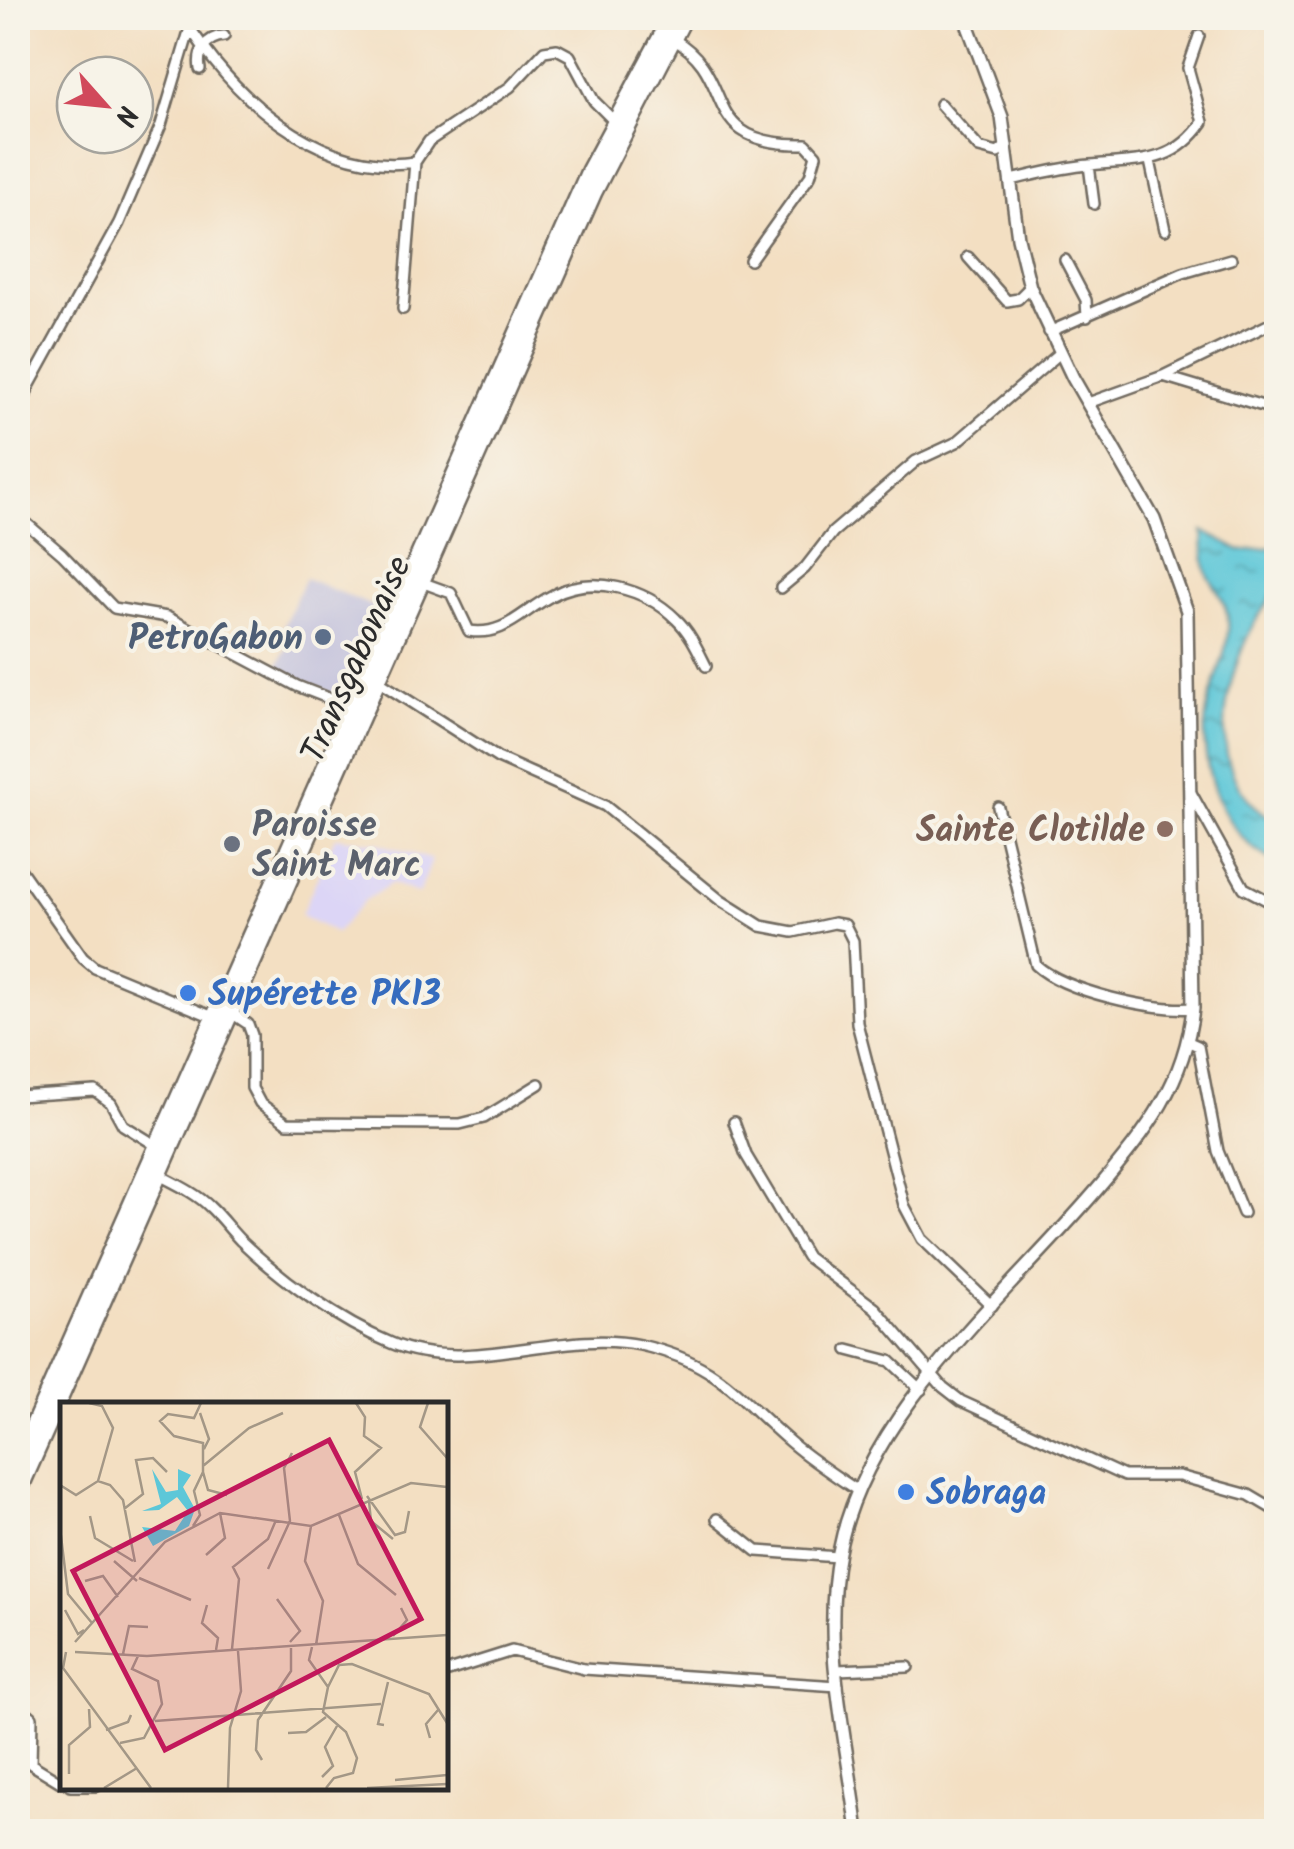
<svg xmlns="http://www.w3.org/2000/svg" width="1294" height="1849" font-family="Kalam,sans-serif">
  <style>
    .built { fill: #dcd5f6 }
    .industrial { fill: #c2c1dc }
    .water { fill: url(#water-ripples); stroke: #447982; stroke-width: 2.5 }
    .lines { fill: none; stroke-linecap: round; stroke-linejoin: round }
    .minor-casing { stroke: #716a60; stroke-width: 14 }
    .tertiary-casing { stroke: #716a60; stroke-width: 16 }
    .trunk-casing { stroke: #716a60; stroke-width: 20 }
    .minor { stroke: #fff; stroke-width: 9 }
    .tertiary { stroke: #fff; stroke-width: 11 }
    .trunk { stroke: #fff; stroke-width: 15 }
    .service-dot { fill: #5c6f8a; stroke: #f7f3e8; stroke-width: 4 }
    .education-dot { fill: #8d6e63; stroke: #f7f3e8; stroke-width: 4 }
    .worship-dot { fill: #6b7280; stroke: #f7f3e8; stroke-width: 4 }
    .shop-dot { fill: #3f7fe0; stroke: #f7f3e8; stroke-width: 4 }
    .labels { text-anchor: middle; stroke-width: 8; stroke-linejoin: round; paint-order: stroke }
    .service-label { font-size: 35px; font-weight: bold; fill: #4e5e75; stroke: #f7f3e8; text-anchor: end }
    .street-label { font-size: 35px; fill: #2b2b2b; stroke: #f7f3e8 }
    .worship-label { font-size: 35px; font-weight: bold; fill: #5b616d; stroke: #f7f3e8; text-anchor: start }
    .education-label { font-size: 35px; font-weight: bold; fill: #785e54; stroke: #f7f3e8; text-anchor: end }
    .shop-label { font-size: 35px; font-weight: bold; fill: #366cbe; stroke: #f7f3e8; text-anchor: start }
    .inset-road { fill: none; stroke: #a39786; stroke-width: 2.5 }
    .view { fill: #c2185b; fill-opacity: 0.15; stroke: #c2185b; stroke-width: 5 }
    .inset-edge { fill: none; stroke: #2b2b2b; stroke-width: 5 }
  </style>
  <defs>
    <pattern id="water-ripples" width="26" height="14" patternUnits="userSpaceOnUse" patternTransform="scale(2.5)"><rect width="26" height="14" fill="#5dc7d8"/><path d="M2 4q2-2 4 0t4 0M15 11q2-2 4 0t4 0" fill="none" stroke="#4da2af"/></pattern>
  </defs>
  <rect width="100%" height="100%" fill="#f7f3e8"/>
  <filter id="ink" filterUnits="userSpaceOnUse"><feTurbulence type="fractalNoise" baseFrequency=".01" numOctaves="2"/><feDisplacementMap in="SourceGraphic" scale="20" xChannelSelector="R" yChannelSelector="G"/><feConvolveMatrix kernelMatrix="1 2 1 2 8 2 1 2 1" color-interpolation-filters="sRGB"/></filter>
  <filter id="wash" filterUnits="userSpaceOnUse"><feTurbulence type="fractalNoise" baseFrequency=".0048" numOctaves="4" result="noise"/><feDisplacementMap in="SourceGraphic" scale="40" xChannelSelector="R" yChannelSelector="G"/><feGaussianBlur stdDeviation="2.25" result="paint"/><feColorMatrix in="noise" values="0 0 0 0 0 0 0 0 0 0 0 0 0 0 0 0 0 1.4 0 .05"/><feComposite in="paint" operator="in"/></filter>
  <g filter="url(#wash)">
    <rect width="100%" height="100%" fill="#f3dfc2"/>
    <path class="built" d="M335,837L378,843L432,860L419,894L392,883L364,901L336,933L301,915Z"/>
    <path class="industrial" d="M305,578L384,611L344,699L276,669L290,643L279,636Z"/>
    <path class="water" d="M1203,531L1241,551L1276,547C1277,558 1280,576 1276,586C1271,601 1256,617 1249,633C1220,697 1205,782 1276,821V862C1224,840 1196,766 1207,711C1212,683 1231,647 1228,620C1227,603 1217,591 1209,577C1203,565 1204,545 1203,531Z"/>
  </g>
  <g filter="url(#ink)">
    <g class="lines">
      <g class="minor-casing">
        <path id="minor" d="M90,18H109
          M184,18C230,95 318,176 415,162L429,141L510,87L544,51L557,49L570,56L594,101L614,121
          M673,39C741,78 694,146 806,144L816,155L810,176L750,260
          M200,69C197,52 206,37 224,36
          M940,104L979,148L998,153L1007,145
          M1150,161L1165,230
          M1089,165L1094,204
          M1011,180C1037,174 1063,167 1090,165C1137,160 1173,166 1203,122L1188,68L1199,36
          M968,257L1007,301L1018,299L1030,287
          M1065,260L1086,300L1087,317
          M403,309L415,162
          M1049,332L1183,273L1231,259
          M1163,376L1276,410
          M1088,403L1163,376L1276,321
          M18,420L28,388L119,223L161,125L190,28
          M18,516L62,554L114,608L167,617L297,686L351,707
          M421,582L451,593L469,631C505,637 523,610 553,595C592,574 645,588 676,619C690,632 698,650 706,666
          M781,588L805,568L833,532L916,461L957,442L1060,353
          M378,681L498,758L605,806L720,900L761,926L793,932L834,923L845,925L853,941L857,1023L904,1205L922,1239L992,1306
          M1190,791L1244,888L1276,905
          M998,807L1036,965C1064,991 1155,1012 1193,1008
          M18,866L83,958L95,968L213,1017
          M230,1012L248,1024L252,1035V1088L260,1103L287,1123L460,1124L484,1118L539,1084
          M1189,1042L1198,1046L1218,1151L1243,1213
          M18,1096L95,1091L111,1103L123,1125L157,1146
          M1276,1101V1089
          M734,1122L746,1155L807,1257L875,1308L943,1387L961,1401L1124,1476H1179L1249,1495L1276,1511
          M159,1175C176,1184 196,1193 210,1207C221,1217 230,1230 241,1241C282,1280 338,1321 391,1343C468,1376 561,1328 640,1345C719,1363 733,1393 790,1442C811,1460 834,1475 858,1491
          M848,1350L890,1361L921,1390
          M717,1519L757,1551L838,1557
          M837,1670L908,1667
          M445,1672L512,1651L584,1669L838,1686
          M18,1705L32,1717L31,1764L62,1783
          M71,1786H96"/>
      </g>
      <g class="tertiary-casing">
        <path id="tertiary" d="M858,1832C847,1740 821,1644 839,1552C866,1410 1010,1293 1100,1186C1147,1130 1185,1083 1193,1008L1187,611L1154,519L1073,378L1030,287L1018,238L1002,117L965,18"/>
      </g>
      <g class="trunk-casing">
        <path id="trunk" d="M18,1460L589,171L671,18
          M18,1493L594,192L684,18"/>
      </g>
      <use href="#minor" class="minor"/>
      <use href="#tertiary" class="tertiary"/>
      <use href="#trunk" class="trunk"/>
    </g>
  </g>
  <circle class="service-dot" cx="323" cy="637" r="10"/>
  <circle class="education-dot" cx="1165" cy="829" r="10"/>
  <circle class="worship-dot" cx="232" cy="844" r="10"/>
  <g class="shop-dot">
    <circle cx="188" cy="993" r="10"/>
    <circle cx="906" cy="1492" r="10"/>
  </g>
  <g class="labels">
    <g class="service-label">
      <text x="303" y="649">PetroGabon</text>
    </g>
    <g class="street-label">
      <text transform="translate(355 659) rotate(-66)" y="12">Transgabonaise</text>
    </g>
    <g class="worship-label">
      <text x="252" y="836">Paroisse<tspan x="252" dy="40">Saint Marc</tspan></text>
    </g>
    <g class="education-label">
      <text x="1145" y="841">Sainte Clotilde</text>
    </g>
    <g class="shop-label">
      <text x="208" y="1005">Supérette PK13</text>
      <text x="926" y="1504">Sobraga</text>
    </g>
  </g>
  <g transform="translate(60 1402)">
    <rect width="388" height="388" fill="#f3dfc2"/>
    <path d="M92,67L106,90L118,88V67L131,73L123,85L135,107L129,124L93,144L82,125L115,129L128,109L117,95L99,108L82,109L101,102Z" fill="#5dc7d8"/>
    <path class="inset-road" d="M29,1L42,4L53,26L38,79M296,1L305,15L304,34L321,46L295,70L302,97M368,1L360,25L387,56M140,11L149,37L144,47M143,64L189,26L223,11M143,70L148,88L167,93M0,83L16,93L38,79L50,83L63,98L75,160M307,94L335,133L345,130L349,109M309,99L311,119L333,137M64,107L83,92L76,58L93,56L107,70M279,113L298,162L336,193M30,114L35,136L73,159M133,124L140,113L134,89L143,70V41L114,34L100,19L108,12L134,16L141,1M251,124L245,159L263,199L256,243M0,126L8,192L32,221M146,153L165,136L160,111M54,159L77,179M208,167L230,119L224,66L232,51M79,176L131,198M25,179L43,174L58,195M217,197L240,229L230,240M147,203L142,221L158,236L156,248M5,208L18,232L24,228M333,234L347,218L341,206M15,240L105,140L160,111L251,124L351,81L387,85M252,245L249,258L268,285L263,310L286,330L297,356L293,371L274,376L266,386M172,247L179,177L173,165L208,137L216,118M6,250L3,266L91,386M15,250L87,254L387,233M63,252L69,224L88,225M268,285L279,263L292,262L369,292L387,321M95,319L321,302M324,323L318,322L328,280M46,328L68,320L71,313M228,331L246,330L266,315M370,336L366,322L378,308M60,341L84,336L102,302L98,279L72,267L78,254M202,358L196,348L198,318L231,269V246M9,372V343L30,325L29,307M262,375L273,364L265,345L277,324M335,378L387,373M44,386L77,366M168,386L170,326L181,289L178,249M307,386L387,382"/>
    <path class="view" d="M269,38L361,217L105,348L13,169Z"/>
    <rect width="388" height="388" class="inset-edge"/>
  </g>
  <rect width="1294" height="1849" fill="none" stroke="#f7f3e8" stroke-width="60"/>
  <g transform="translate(105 105) rotate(117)"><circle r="48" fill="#f7f3e8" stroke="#a5a39c" stroke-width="2.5"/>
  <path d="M0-8L18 38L0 25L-18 38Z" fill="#d1495b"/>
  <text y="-15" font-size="28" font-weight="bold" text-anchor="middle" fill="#2b2b2b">N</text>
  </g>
</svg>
